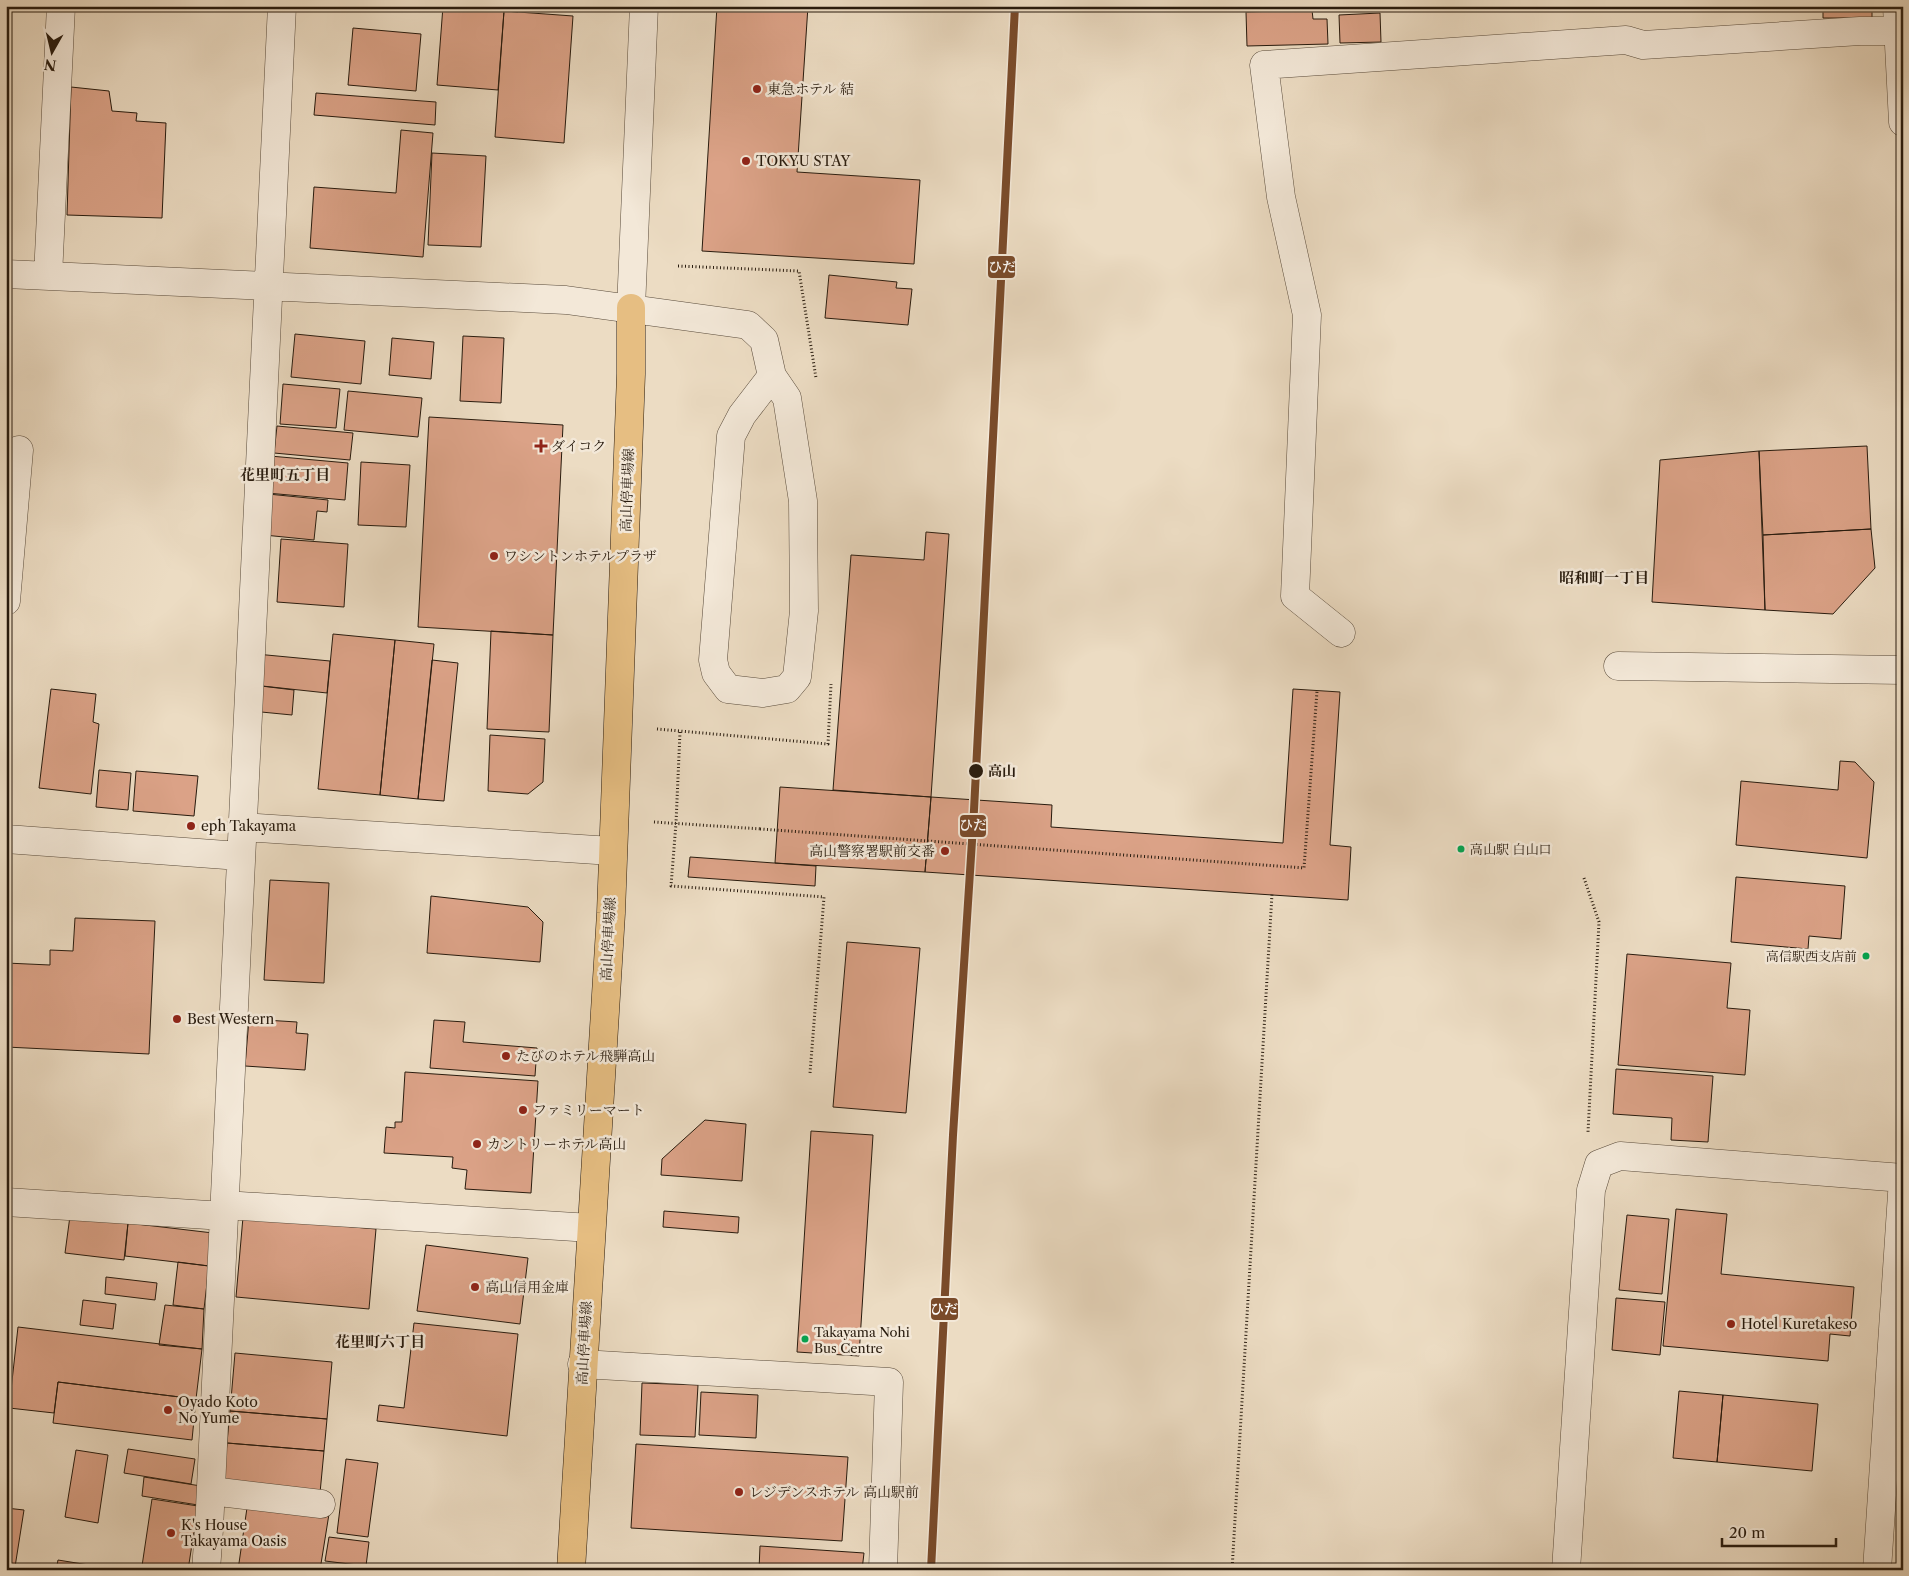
<svg xmlns="http://www.w3.org/2000/svg" width="1909" height="1576" font-family="'Libre Caslon Text','Noto Serif JP',serif">
  <style>
    .building { fill: #dba287; stroke: #281b0e }
    .lines { fill: none; stroke-linecap: round; stroke-linejoin: round }
    .minor-casing { stroke: #594b3b; stroke-width: 29 }
    .major-casing { stroke: #281b0e; stroke-width: 29 }
    .path { stroke: #281b0e; stroke-width: 3; stroke-dasharray: 1 2.5; stroke-linecap: butt }
    .minor { stroke: #f3e8d8; stroke-width: 28 }
    .major { stroke: #e6be82; stroke-width: 28 }
    .rail-1-casing { stroke: #f3e8d8; stroke-width: 11 }
    .rail-1 { stroke: #7a4b2a; stroke-width: 8 }
    .poi-dot { fill: #8f2418; stroke: #f3e8d8; stroke-width: 2 }
    .stop-dot { fill: #281b0e; stroke: #f3e8d8; stroke-width: 2 }
    .bus-dot { fill: #00a651; stroke: #f3e8d8; stroke-width: 2 }
    .labels { text-anchor: middle; stroke-width: 5; stroke-linejoin: round; paint-order: stroke }
    .bus-label { font-size: 13px; fill: #281b0e; stroke: #f3e8d8; text-anchor: start }
    .poi-label { font-size: 14px; fill: #281b0e; stroke: #f3e8d8; text-anchor: start }
    .street-label { font-size: 14px; fill: #281b0e; stroke: #f3e8d8 }
    .stop-label { font-size: 14px; font-weight: bold; fill: #281b0e; stroke: #f3e8d8; text-anchor: start }
    .neighbourhood-label { font-size: 15px; font-weight: bold; fill: #281b0e; stroke: #f3e8d8 }
    .line-badge { stroke: #f3e8d8; stroke-width: 2 }
    .badge-label { font-size: 14px; text-anchor: middle; font-weight: bold; fill: #fff }
  </style>
  <rect width="100%" height="100%" fill="#ecdcc3"/>
  <filter id="stains"><feTurbulence type="fractalNoise" baseFrequency=".004" numOctaves="4"/><feColorMatrix values="0 0 0 0 .2 0 0 0 0 .09 0 0 0 0 .02 0 0 0 .5 -.17"/></filter>
  <radialGradient id="worn" r=".72"><stop offset=".6" stop-color="#630" stop-opacity="0"/><stop offset="1" stop-color="#630" stop-opacity=".3"/></radialGradient>
  <path class="building" d="M443,6H518V12L504,11L498,90L437,85Z
    M717,6H808L797,172L920,180L914,264L702,251Z
    M1823,6H1872V18H1823Z
    M1312,10L1313,19H1327L1328,44L1247,46L1246,12Z
    M504,11L573,16L564,143L495,137Z
    M1380,13L1381,42L1340,43L1339,15Z
    M353,28L421,34L416,91L348,85Z
    M71,87L109,91L112,111L137,113L136,121L166,123L162,218L67,215Z
    M316,93L436,102L435,125L314,115Z
    M401,130L433,133L423,257L310,248L314,187L396,193Z
    M432,153L486,156L481,247L428,245Z
    M829,275L897,282L896,288L912,289L908,325L825,318Z
    M295,334L365,341L361,384L291,377Z
    M463,336L504,338L501,403L460,401Z
    M392,338L434,342L431,379L389,375Z
    M283,384L340,389L336,428L280,424Z
    M348,391L422,398L418,437L344,430Z
    M429,417L563,425L553,635L418,627Z
    M277,426L353,433L350,460L274,453Z
    M1867,446L1871,529L1763,535L1759,451Z
    M1759,451L1765,610L1652,602L1660,460Z
    M270,456L348,463L345,500L267,493Z
    M361,462L410,465L406,527L358,525Z
    M268,494L328,500L327,512L317,511L314,540L264,535Z
    M1871,529L1875,568L1833,614L1765,610L1763,535Z
    M926,532L949,534L931,797L833,790L851,555L924,560Z
    M281,539L348,544L344,607L277,602Z
    M491,631L553,635L549,732L487,729Z
    M333,634L395,640L380,795L318,789Z
    M395,640L434,644L418,799L380,795Z
    M256,654L330,661L327,693L253,685Z
    M432,660L458,663L444,801L418,799Z
    M253,685L294,690L292,715L251,711Z
    M51,689L96,694L93,722L99,724L91,794L39,788Z
    M1293,689L1340,692L1330,845L1351,847L1348,900L925,872L931,797L1052,805L1051,827L1283,843Z
    M490,735L545,739L543,782L528,794L488,791Z
    M1840,761L1855,762L1874,782L1867,858L1736,845L1741,781L1838,790Z
    M99,770L131,773L128,810L96,807Z
    M136,771L198,776L194,816L133,811Z
    M780,787L931,797L925,872L775,863Z
    M690,857L816,866L815,886L688,877Z
    M1736,877L1845,886L1841,939L1809,936L1808,949L1731,942Z
    M270,880L329,883L324,983L264,980Z
    M431,896L528,907L543,922L540,962L427,953Z
    M75,918L155,921L149,1054L6,1047V963L50,965V950L73,951Z
    M847,942L920,948L906,1113L833,1107Z
    M1627,954L1731,963L1727,1008L1750,1010L1745,1075L1618,1065Z
    M249,1019L297,1022L296,1033L308,1034L305,1070L245,1066Z
    M434,1020L465,1022L463,1042L537,1048L535,1076L430,1068Z
    M1616,1069L1713,1076L1708,1142L1671,1140L1672,1118L1613,1114Z
    M405,1072L538,1081L531,1193L465,1189L467,1170L452,1168L453,1157L384,1153L386,1127L395,1128V1122H402Z
    M705,1120L746,1124L742,1181L661,1175L662,1159Z
    M811,1131L873,1135L859,1356L797,1352Z
    M1676,1209L1727,1214L1721,1274L1854,1287L1850,1336L1830,1334L1828,1361L1663,1346Z
    M664,1211L739,1217L738,1233L663,1227Z
    M1627,1215L1669,1219L1662,1294L1619,1290Z
    M70,1216L128,1223L124,1260L65,1253Z
    M243,1217L376,1229L369,1309L236,1297Z
    M128,1223L213,1233L209,1266L125,1256Z
    M426,1245L528,1258L520,1324L417,1311Z
    M178,1262L209,1266L204,1309L173,1305Z
    M106,1277L157,1283L155,1300L105,1294Z
    M1616,1298L1665,1302L1660,1355L1612,1350Z
    M83,1300L116,1304L113,1329L80,1325Z
    M165,1305L204,1309L202,1349L159,1345Z
    M414,1323L518,1334L507,1436L377,1421L379,1405L404,1408Z
    M18,1327L202,1349L196,1399L58,1382L54,1413L9,1408Z
    M235,1353L332,1362L327,1419L230,1411Z
    M58,1382L196,1399L192,1440L53,1423Z
    M642,1383L698,1385L695,1437L640,1435Z
    M1679,1391L1723,1395L1717,1462L1673,1458Z
    M701,1392L758,1395L756,1438L699,1435Z
    M1723,1395L1818,1404L1812,1471L1717,1462Z
    M230,1411L327,1419L324,1451L227,1443Z
    M227,1443L324,1451L320,1493L223,1485Z
    M636,1444L848,1457L842,1541L631,1528Z
    M128,1449L195,1459L191,1484L124,1473Z
    M76,1450L108,1455L98,1523L65,1517Z
    M346,1459L378,1463L368,1537L337,1533Z
    M144,1477L201,1486L198,1505L142,1496Z
    M152,1499L198,1506L188,1570H163L142,1566Z
    M248,1501L329,1514L320,1570H238Z
    M6,1508L24,1510L15,1567L6,1566Z
    M329,1537L369,1542L366,1566L325,1561Z
    M760,1546L864,1553L862,1570H759Z
    M58,1560L95,1566V1570H56Z"/>
  <g class="lines">
    <g class="minor-casing">
      <path id="minor" d="M1897,6L1903,122
        M6,274L566,300L748,325L764,340L772,376L787,398L803,501L804,611L797,677L787,689L763,693L728,689L716,673L713,660L731,436L742,415L772,376
        M48,276L61,6
        M631,308L644,6
        M6,601L19,450
        M1341,633L1295,596L1307,315L1281,197L1264,65L1626,40L1643,45L1860,31H1903
        M1618,666L1903,670
        M241,827L612,851
        M6,839L240,856
        M6,1202L224,1216
        M224,1205L591,1228
        M582,1364L889,1382L883,1570
        M211,1491L321,1504
        M206,1570L209,1529L282,6
        M1566,1570L1591,1190L1599,1164L1620,1156L1903,1178
        M1877,1570L1903,1179"/>
    </g>
    <g class="major-casing">
      <path id="major" d="M571,1570L611,913L631,374V308"/>
    </g>
    <path class="path" d="M678,266L799,271L816,378
      M657,729L828,744L831,684
      M680,732L676,823L671,886L824,897L810,1073
      M654,822L762,829
      M760,829L1304,868L1317,691
      M1584,878L1599,922L1588,1132
      M1232,1570L1272,894"/>
    <use href="#minor" class="minor"/>
    <use href="#major" class="major"/>
    <g class="rail-1-casing">
      <path id="rail-1" d="M931,1570L953,1135L974,810L1015,6"/>
    </g>
    <use href="#rail-1" class="rail-1"/>
  </g>
  <g class="poi-dot">
    <circle cx="757" cy="89" r="5"/>
    <circle cx="746" cy="161" r="5"/>
    <path d="M538.5 438.5h5v5h5v5h-5v5h-5v-5h-5v-5h5z"/>
    <circle cx="494" cy="556" r="5"/>
    <circle cx="191" cy="826" r="5"/>
    <circle cx="945" cy="851" r="5"/>
    <circle cx="177" cy="1019" r="5"/>
    <circle cx="506" cy="1056" r="5"/>
    <circle cx="523" cy="1110" r="5"/>
    <circle cx="477" cy="1144" r="5"/>
    <circle cx="475" cy="1287" r="5"/>
    <circle cx="1731" cy="1324" r="5"/>
    <circle cx="168" cy="1410" r="5"/>
    <circle cx="739" cy="1492" r="5"/>
    <circle cx="171" cy="1533" r="5"/>
  </g>
  <circle class="stop-dot" cx="976" cy="771" r="8"/>
  <g class="bus-dot">
    <circle cx="1461" cy="849" r="4.5"/>
    <circle cx="1866" cy="956" r="4.5"/>
    <circle cx="805" cy="1339" r="4.5"/>
  </g>
  <g class="labels">
    <g class="bus-label">
      <text x="1470" y="854">高山駅 白山口</text>
      <text x="1857" y="961" text-anchor="end">高信駅西支店前</text>
      <text x="814" y="1337">Takayama Nohi<tspan x="814" dy="16">Bus Centre</tspan></text>
    </g>
    <g class="poi-label">
      <text x="767" y="94">東急ホテル 結</text>
      <text x="756" y="166">TOKYU STAY</text>
      <text x="551" y="451">ダイコク</text>
      <text x="504" y="561">ワシントンホテルプラザ</text>
      <text x="201" y="831">eph Takayama</text>
      <text x="935" y="856" text-anchor="end">高山警察署駅前交番</text>
      <text x="187" y="1024">Best Western</text>
      <text x="516" y="1061">たびのホテル飛騨高山</text>
      <text x="533" y="1115">ファミリーマート</text>
      <text x="487" y="1149">カントリーホテル高山</text>
      <text x="485" y="1292">高山信用金庫</text>
      <text x="1741" y="1329">Hotel Kuretakeso</text>
      <text x="178" y="1407">Oyado Koto<tspan x="178" dy="16">No Yume</tspan></text>
      <text x="749" y="1497">レジデンスホテル 高山駅前</text>
      <text x="181" y="1530">K's House<tspan x="181" dy="16">Takayama Oasis</tspan></text>
    </g>
    <g class="street-label">
      <text transform="translate(627 490) rotate(-88)" y="5">高山停車場線</text>
      <text transform="translate(608 939) rotate(-87)" y="5">高山停車場線</text>
      <text transform="translate(584 1343) rotate(-87)" y="5">高山停車場線</text>
    </g>
    <g class="stop-label">
      <text x="988" y="776">高山</text>
    </g>
    <g class="neighbourhood-label">
      <text x="285" y="480">花里町五丁目</text>
      <text x="1604" y="583">昭和町一丁目</text>
      <text x="380" y="1347">花里町六丁目</text>
    </g>
  </g>
  <g class="line-badge">
    <rect x="987" y="255" width="29" height="24" rx="5" fill="#7a4b2a"/>
    <rect x="959" y="814" width="28" height="24" rx="5" fill="#7a4b2a"/>
    <rect x="930" y="1297" width="29" height="24" rx="5" fill="#7a4b2a"/>
  </g>
  <g class="badge-label">
    <text x="1002" y="272">ひだ</text>
    <text x="973" y="830">ひだ</text>
    <text x="944" y="1314">ひだ</text>
  </g>
  <rect width="1909" height="1576" fill="none" stroke="#ecdcc3" stroke-width="25"/>
  <rect x="8" y="8" width="1894" height="1561" fill="none" stroke="#281b0e" stroke-width="2.5"/>
  <rect x="12" y="12" width="1884" height="1551" fill="none" stroke="#281b0e"/>
  <g transform="translate(52 52) rotate(188)" stroke="#f3e8d8" stroke-width="4" paint-order="stroke">
  <path d="M0-4L9 19L0 12L-9 19Z" fill="#281b0e"/>
  <text y="-8" font-size="14" font-weight="bold" text-anchor="middle" fill="#281b0e">N</text>
  </g>
  <path d="M1722 1538v8h114v-8" fill="none" stroke="#281b0e" stroke-width="2.5"/>
  <text x="1729" y="1538" font-size="15" fill="#281b0e" stroke="#f3e8d8" stroke-width="4" paint-order="stroke">20 m</text>
  <rect width="100%" height="100%" filter="url(#stains)"/>
  <rect width="100%" height="100%" fill="url(#worn)"/>
</svg>
